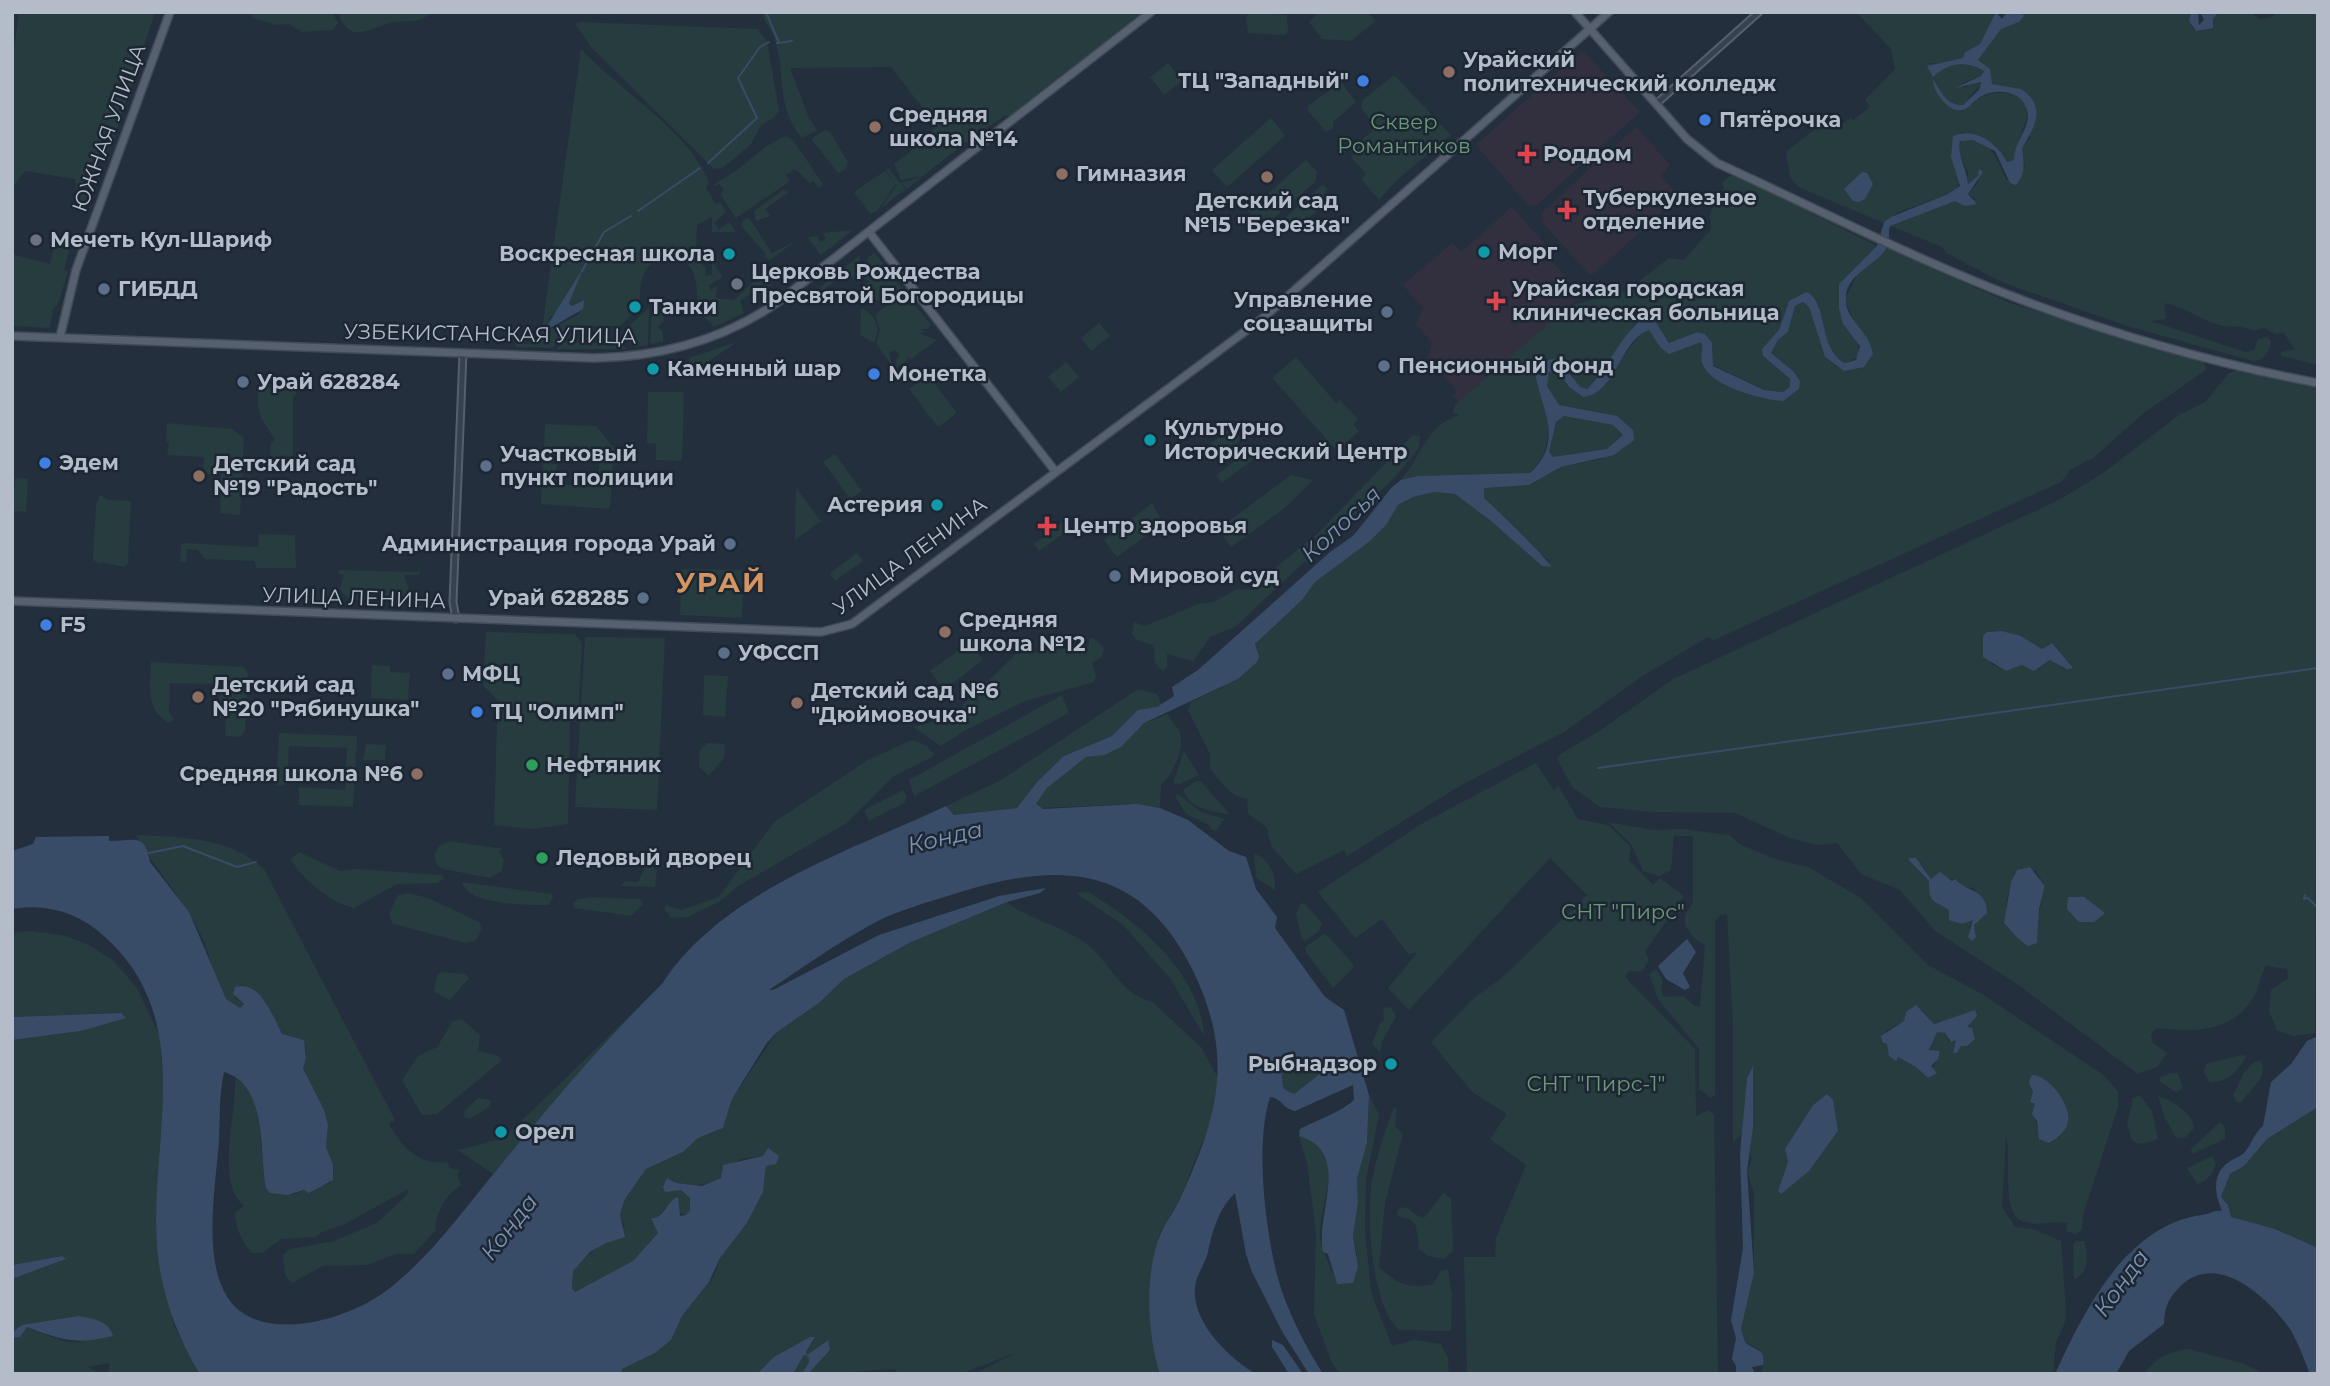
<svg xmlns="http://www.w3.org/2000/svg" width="2330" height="1386" font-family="Montserrat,sans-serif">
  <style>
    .medical { fill: #32303f }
    .green { fill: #263c3f; fill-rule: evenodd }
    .water { fill: #394c67; fill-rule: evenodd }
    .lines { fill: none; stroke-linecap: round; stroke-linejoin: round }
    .stream { stroke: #394c67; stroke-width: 2 }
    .minor-casing { stroke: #565f6c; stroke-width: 9 }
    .major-casing { stroke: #414a57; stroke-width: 10 }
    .minor { stroke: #38414e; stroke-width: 5 }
    .major { stroke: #56606e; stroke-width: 7 }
    .education-dot { fill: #8d6e63; stroke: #1d2633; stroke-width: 2.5 }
    .shop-dot { fill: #3f7fe0; stroke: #1d2633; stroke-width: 2.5 }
    .health-dot { fill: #e0444e; stroke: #1d2633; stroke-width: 2.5 }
    .worship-dot { fill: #6b7280; stroke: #1d2633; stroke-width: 2.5 }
    .culture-dot { fill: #0f9aa8; stroke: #1d2633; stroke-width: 2.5 }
    .service-dot { fill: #5c6f8a; stroke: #1d2633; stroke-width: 2.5 }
    .leisure-dot { fill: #2e9e5b; stroke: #1d2633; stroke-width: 2.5 }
    .labels { text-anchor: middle; stroke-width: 5; stroke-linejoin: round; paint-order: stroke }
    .poi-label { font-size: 21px; font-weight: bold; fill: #b4bcc9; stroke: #1d2633; text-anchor: start }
    .park-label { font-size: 21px; fill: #6b9a76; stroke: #1d2633 }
    .street-label { font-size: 21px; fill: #b4bcc9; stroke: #1d2633 }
    .water-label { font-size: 23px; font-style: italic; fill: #7c92b1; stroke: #1d2633 }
    .district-label { font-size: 28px; font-weight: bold; letter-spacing: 2px; fill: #d59563; stroke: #1d2633 }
  </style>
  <rect width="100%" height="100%" fill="#242f3e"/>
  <path class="medical" d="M1580,52H1584L1640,112L1536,206L1527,204L1476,145Z
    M1636,127L1670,165L1661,176L1679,196L1595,273L1589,274L1541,221L1542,212Z
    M1512,207L1545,244L1541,249L1582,295L1459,402L1453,396L1457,391L1428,358L1432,342L1416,325L1423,308L1403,285L1452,243L1461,252Z"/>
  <path class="green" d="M19,12H155L112,145L92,161L85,203L77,201L75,179L25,171L12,188V61Z
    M251,12H333L338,23L333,30L302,32L289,24L276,25L252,18Z
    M338,12H434C428,15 420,21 414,21C405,22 394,21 386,24C364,32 348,42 338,12Z
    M763,12H1143L1011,115L1004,116L973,137L923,176L901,180L894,164L925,140L936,125L891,67L790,68L809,118L817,130L802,138C774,105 787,72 774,37C771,27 763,23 763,12Z
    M1319,12H1368L1376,21L1351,41L1322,39L1309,22Z
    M1856,12H1996L1980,44L1965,52L1963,58L1944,64L1929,63L1943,68C1956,63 1971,63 1984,71L1981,76L1962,83L1964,88L1975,82L1981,84L1963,105C1947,105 1941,94 1935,81L1945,103L1965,109C1978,97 1986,92 2004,93C2049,96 2014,139 2014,160L2007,162C1997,144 1983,134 1961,132L1951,157L1960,179L1956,191L1899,212L1884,223L1798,187L1790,177L1786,152L1826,120L1842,124L1850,118L1853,120L1870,107L1865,100L1895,69L1891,49Z
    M2022,12H2191V26L2197,31L2214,24L2213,19L2219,12H2249L2260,19L2272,17L2276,12H2318V365L2281,356V352L2295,349L2284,333L2276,334L2264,328L2254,331C2242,324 2230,329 2216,324C2198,318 2184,307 2164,303L2166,319L2151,321L2245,352L2254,350L2258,339L2266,337L2271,340C2271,350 2265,361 2253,361L2127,326L2004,283L1946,253L1942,247L1890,226L1937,206L1955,201L1977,200L1968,194L1978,183L1979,175L1968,184V172L1959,155L1961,140C1991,135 1997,161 2007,180L2025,167L2021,148L2030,138L2031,98L2021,89L1992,84L1978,60L2001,29L2019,22Z
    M1250,13L1287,15L1288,32L1284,35L1248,33L1246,16Z
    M581,22L757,29L767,41L779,111L774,118L761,125L751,144L724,167L714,169L592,48L575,24Z
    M581,49C619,90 688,130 709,182L706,188L716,204L720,202L726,211L715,223L719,229L729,222L736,232H712V217L697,225L696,247L701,252L699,261L706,268L705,276L712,275V261L723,277L709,285L711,290L717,286L716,298L734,300L752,283L769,278L767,274H763L766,272L771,274V285L766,288L763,284L740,301L744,313L714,327L697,309C698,282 697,261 668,254L667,258C640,261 640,285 640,307L620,326H577L552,348L516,347L515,343L540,344ZM582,271L569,303L573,306L581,301L579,314L551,329L549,319L563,304Z
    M1168,63L1182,81L1164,95L1150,77Z
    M1394,75L1451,135L1398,179L1379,200L1361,179L1366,174L1351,157L1353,155L1350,151L1372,131L1371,121L1361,108L1362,101Z
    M1341,82L1356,102L1333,122V129L1326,132L1308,111V106Z
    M1271,118L1285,136L1227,187L1212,170Z
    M825,130L830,132L848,162L846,169L838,173L811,139Z
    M786,136L793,140L823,184L819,188L813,181L810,183L795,169L786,175L790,181L736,218L720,194L724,190L719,184L715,187V184C722,178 728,177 734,172C752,159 765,144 786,136Z
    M1306,160L1317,172L1315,182L1263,227L1248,211Z
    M888,168L900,183L922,177L907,189L901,183L906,190L903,192L900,189L902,192L880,209L897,185L896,184L877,211L870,214L854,192L885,171L895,182L886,170Z
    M1729,176H1736L1877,246L1839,284L1845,327L1857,338L1859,357L1845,363C1818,350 1828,299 1806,292L1789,301L1779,330L1763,357L1790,379V387L1784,392L1764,390L1713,365L1712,343L1701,332L1669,343L1661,331L1637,320L1611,361L1587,389L1580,388L1565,365L1535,377C1545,409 1561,445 1529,473L1417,476L1401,480C1423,455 1425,426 1459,415L1453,412L1455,405L1569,306L1628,290L1669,258L1684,260L1711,229L1710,213L1724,187L1722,183Z
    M1322,185L1328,188L1325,191L1330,200L1295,229L1286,217Z
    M783,190L789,192L765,209L770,216L756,221L754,211Z
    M749,218L772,253L796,241L770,260L764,257L766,254L741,226L743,220Z
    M853,230L821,255L808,238L820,235L817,238L821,242L826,238L823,233Z
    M57,235L67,236L71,242L64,270L68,272L58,304L53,309L50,328L12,326V254L50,264Z
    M1887,248L2010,303L2203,362L2207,369L2144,413L2093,458L2071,469L2061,482L1714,640L1708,637L1641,677L1564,732L1458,787L1347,856L1344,850L1296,874L1271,846L1267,828L1248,814L1247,799C1230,797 1220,781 1210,768V754L1188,710L1191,702L1238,679L1259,656L1255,644L1302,600L1315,582L1369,542L1398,505L1413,497L1434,492L1455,494L1491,521L1542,566L1550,562L1524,541L1484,498V488L1529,485L1561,467L1601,459L1633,430L1617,416L1559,405L1547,386L1549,372L1560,371L1569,387L1583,397L1597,391L1641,333L1649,330L1660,347L1701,342L1704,345L1702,364L1744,393L1762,398L1799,389L1771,353L1778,340L1788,332L1795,306L1803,302L1809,307L1825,357L1837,367L1869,362L1845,299L1858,273Z
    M875,253L904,291L894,300L905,293L931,325L927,329H919L925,332L918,333L937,340L911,359L907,356L908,360L896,368V360L900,355L894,350L889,353L893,367L876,344L880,330L875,315L889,303L885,305L864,292L865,283L871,282L865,279L868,257Z
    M860,255L858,279L840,277L822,291L819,288Z
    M649,307L648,345L634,347L623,337V332Z
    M861,308C876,314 882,328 874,343L860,335Z
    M652,309L664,314L663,322L658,327L663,332V342L650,344Z
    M1099,323L1110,336L1091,351L1081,338Z
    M564,342L621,344L627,349H557Z
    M737,342L690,374L689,358Z
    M1296,357L1336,403L1340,400L1358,419L1353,424L1359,431L1337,451L1272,378Z
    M1066,362L1079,377L1061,392L1048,377Z
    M2239,370L2318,386L2315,1033L2293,1036L2277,1030L2269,1012L2271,990L2288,978L2287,969L2266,966C2260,976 2259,988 2254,997C2233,1032 2195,1033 2157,1028L2151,1035L2153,1043L2167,1053L2157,1067L2138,1074L2017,984L1935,931L1900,890L1861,874L1837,843L1817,845L1790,838L1735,813L1653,812L1600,807L1573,788L1557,759L1560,754L1598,732L1673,679L2059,500L2103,473L2179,415L2205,402L2229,373ZM2002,631L2021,636L2042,649L2049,644L2057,647L2063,658L2071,663L2050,660L2039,669L2022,665L2006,671L1991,664L1987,632ZM1920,862L1931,879H1955L1962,887L1974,888L1979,918L1974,925L1976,937L1969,928L1974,920L1967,921L1945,906L1929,889V881L1918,870ZM2017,870L2036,871L2045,886L2037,923L2028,946C2000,930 2003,896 2017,870Z
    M928,375L957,413L938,427L909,389Z
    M262,387L294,388L297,392L293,399V455L290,459L286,455L273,458L270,455L271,443L275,439C262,420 257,416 258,392Z
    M648,392H684L682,461L656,460V444L647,443Z
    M1564,416L1613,425L1623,435L1607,449L1553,458L1549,452L1556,422Z
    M167,423L232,429L244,438L240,515L220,513L221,474H203L204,457L167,455L169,442L166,441Z
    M545,424L596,426L614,448L610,509L541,504L543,463L557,464L556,484L598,487L600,452L544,448Z
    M1232,428L1241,439L1234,446L1210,453L1206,447Z
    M1413,435L1420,436L1419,448L1395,477L1235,627L1210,637L1193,661L1167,654V667L1163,671C1150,663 1157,656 1153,645L1137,640L1132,634L1134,622L1145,626L1198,604L1214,602L1237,589L1254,590L1256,583L1316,535Z
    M1252,449L1255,458L1222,483L1216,475Z
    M835,454L862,491L850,499L823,462Z
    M1291,475L1313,480L1286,507L1231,547L1218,529Z
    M15,478L28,479L26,512L13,511Z
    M796,488L821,521L795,540Z
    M100,495L108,500L131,501L128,563L124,567L101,562L100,564L93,560L96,504Z
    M1152,503L1163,523L1117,557L1104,540Z
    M1065,520L1071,528L1039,551L1034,544Z
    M259,534L295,535L296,568H257L254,561L205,559L198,550L187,549L186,562H180L181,545L185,543L258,547Z
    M857,553L863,561L835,581L830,573Z
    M681,569L743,570L742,618L680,615Z
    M339,570L416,572L420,570L419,575H404L409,590C400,606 363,602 347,598L340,589L344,575L339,574Z
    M486,632L575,634L582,643L578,722H570L568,824L532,829L494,825L497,724L505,709L483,685Z
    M585,637L665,638L657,810L575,807Z
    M1094,638L1104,648L1102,656L1092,663L1096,675L1094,682L1025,701L966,730L941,746L913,727L932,722L961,707L1016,654L1054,651L1066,647L1078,650L1089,645V639Z
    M970,642L983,660L944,690L930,671Z
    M151,662L244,667L248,674L245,731L240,737L225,736L226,718H220L219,690H213V684L170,683L169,712L174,720L169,723C145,711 150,685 151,662Z
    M372,665L390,666V672L410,673L408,700L371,698Z
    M704,675L728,676L725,717L703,715Z
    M1138,689L1157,694L1162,705L1132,718L1112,736L1088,746L1037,782L1017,808L954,815L946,806L1001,780Z
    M1062,695L1069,713L914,796L909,780Z
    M1168,714C1171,720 1178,727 1180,733C1185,750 1172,775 1161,785L1160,808L1137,804L1038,808L1036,804L1047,788L1086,756L1104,755L1144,723Z
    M279,733L357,736L353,807L299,805V787L345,790L347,748L289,746L287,784L276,786Z
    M912,740L927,746L934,754L932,757L894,776L847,823L738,886L719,902L687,917L671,918L664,908L666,905L681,910L719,897L774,822L868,760Z
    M707,743L725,744L724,758L709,776L699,767L700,750Z
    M366,744L386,745L385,760H363Z
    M1184,751L1199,775L1180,784L1173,783Z
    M1536,763L1554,791L1558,785L1578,819L1608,825L1631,847L1629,860L1653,885L1660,878L1684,896L1645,951L1649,960L1642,972L1629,971L1625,977L1695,1049L1696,1116L1708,1110L1714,1115L1718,1374H1468L1467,1371L1464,1257H1495L1496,1238L1526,1165L1490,1139L1507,1114L1472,1092L1431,1042L1474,998L1503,977L1587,895L1550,858L1409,1010L1388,988L1417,953L1408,954L1382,919L1355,938L1318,892L1423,823Z
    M1196,781L1202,782L1230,815C1212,811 1189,809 1183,790Z
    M903,790L907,797L904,803L869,821L864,810Z
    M1178,794L1201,812L1225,819L1215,831L1211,829L1209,825L1186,814L1175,796Z
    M1608,822L1654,830L1682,829L1729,835L1741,845L1778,860L1808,867L1861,898L1928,965L1982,994L2105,1076L2118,1092V1107L2083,1215L2082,1229L2076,1234L2066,1231L2067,1223C2050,1220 2036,1228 2020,1220C2001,1209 2012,1156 2006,1136L2002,1207L2015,1227L2033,1229L2061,1241L2066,1309L2065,1322L2056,1343L2053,1374H1761L1763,1365L1759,1349L1745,1342L1741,1329L1754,1273V1194L1747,1171L1752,1159L1748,1146L1752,1127V1069L1747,1078L1742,1134L1733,1142V1026L1727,914L1720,915L1715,921V1095L1711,1098L1699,1089V1049L1658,999L1649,974L1656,969L1663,981L1661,989L1664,997L1683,996L1695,1006H1700L1705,946L1692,936L1685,925V915L1693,902V836H1674L1671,870L1659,876L1643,871L1631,844ZM1922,1010L1933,1024L1975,1011L1953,1052L1956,1040L1949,1041L1945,1033L1937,1031L1929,1050L1940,1052L1928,1078L1916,1067L1898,1057L1896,1060L1890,1056L1886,1031L1904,1021L1906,1012ZM2033,1092L2068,1123L2059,1137L2037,1129L2035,1104L2030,1102ZM1827,1095L1838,1131L1809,1171L1778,1191L1788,1162L1785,1149L1813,1105Z
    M136,835C179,837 231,837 264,869L395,1120L389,1124C401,1147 420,1166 447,1162L450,1168L461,1170L457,1175L461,1185C446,1195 435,1212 436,1230L414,1254H396L367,1265L323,1266L292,1283L285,1275L283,1255L290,1249L334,1241L377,1223L407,1195L408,1189L347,1223L320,1233L316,1237L281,1239L262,1253H252C241,1240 236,1230 235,1213L244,1206C215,1182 237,1113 235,1078L251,1090L258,1116L265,1180L293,1194L330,1183L334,1173L326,1147L328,1125L303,1067C312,1043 303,1039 282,1034C267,1004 270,1000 242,985L233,990L235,998L244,1003L240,1008C217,1003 212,963 205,944C189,904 155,870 136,835Z
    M449,841L504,849L499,851L504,860L502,871L490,878L443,869L438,866L434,856L439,846Z
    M299,852L340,871L357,869L442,875L444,879L437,883L397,884L354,908C331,902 303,881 291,859Z
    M1254,854C1269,857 1276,875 1275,890L1256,878Z
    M652,867L657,870L655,887L621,886L625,881L638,882L645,868Z
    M462,882L552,894L553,897L549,905C530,905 468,906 462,882Z
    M1088,892C1139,922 1200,973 1204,1036L1170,978L1123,925L1076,893Z
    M408,893L428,898L479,922L482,928L476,940L466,943L393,924L389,914L398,895Z
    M592,897L640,899L643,904L631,916L574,908L573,903L578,899Z
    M1007,902C1018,914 1068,929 1088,945C1108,961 1124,997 1151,1001L1201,1047L1218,1078L1211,1121L1178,1203L1160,1233L1152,1272L1151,1331L1160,1374H974L1015,1353L960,1374H895L897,1369C867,1370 839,1374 808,1374L830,1350L827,1340L808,1355L809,1362L802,1374H793L815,1338L774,1358L757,1374H621L622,1369L655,1353L671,1340L682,1316L714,1276L720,1258L747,1223L763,1192L768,1148L763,1156L741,1159L721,1169L724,1174C712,1187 692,1186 675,1183L671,1178L674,1189L681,1190L690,1198V1210L686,1215L665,1208L657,1219L658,1233L633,1261L575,1292L572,1288C573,1284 572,1275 573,1271C576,1263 615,1235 625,1227L620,1214L625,1199L646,1169L683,1152L698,1138L723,1128L732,1099L777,1032L819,1003L844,979L909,943Z
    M1304,903L1322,923L1319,931L1305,941L1302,939L1296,914L1300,904Z
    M31,931L62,935L87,944L114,961L137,988L160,1036L164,1097L158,1255L174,1325L200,1374H109V1363L88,1367L100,1374H12V1338L26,1327L63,1341L85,1343L22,1325L12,1332V1279L65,1259L62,1256L12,1265V1040L81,1031L125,1017L121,1013L12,1017V933Z
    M1325,933L1353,964V968L1333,988L1306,952L1305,947Z
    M442,972L465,974L469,978L450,1000L434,992L437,975Z
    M645,1001L493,1174L458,1150L504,1138Z
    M1391,1007L1396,1017L1382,1041L1380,1053L1372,1043L1380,1023L1384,1021L1383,1008Z
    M462,1019L480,1035L478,1051L498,1056L501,1061L437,1114L422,1115L402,1080L418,1056L437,1047L453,1021Z
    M1290,1052L1306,1068L1318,1067L1321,1073L1294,1094L1284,1089C1280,1078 1281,1060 1290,1052Z
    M2242,1055L2246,1056C2238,1072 2227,1083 2209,1082L2204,1071L2206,1064Z
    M2261,1061C2269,1078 2249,1089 2241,1103L2237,1102L2233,1096L2243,1074L2254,1062Z
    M2170,1073H2178L2183,1088L2176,1092L2160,1082L2159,1078Z
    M1369,1095L1379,1114L1366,1180L1365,1231L1371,1292L1392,1346L1414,1340L1441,1344L1448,1358L1449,1374H1340L1331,1361L1314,1314L1316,1233L1307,1163L1299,1136C1352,1151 1318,1201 1320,1237C1321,1248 1333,1272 1337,1284L1357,1255L1353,1236L1358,1202L1357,1179L1367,1143Z
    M2140,1095L2152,1111L2158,1138C2150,1143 2140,1147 2132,1140L2127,1125L2133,1098Z
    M2158,1096C2172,1100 2193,1113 2194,1128L2186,1137L2176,1138L2164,1116Z
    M478,1098L491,1100L490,1107L469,1119L464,1117L465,1110Z
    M1394,1107L1397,1108L1395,1126L1403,1134L1385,1203L1379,1267C1396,1283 1409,1290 1433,1284L1441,1271L1448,1269L1452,1296L1451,1331L1399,1330C1371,1306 1366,1215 1372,1180C1377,1156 1385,1130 1394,1107Z
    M2318,1107V1248L2275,1229L2230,1217L2228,1205L2221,1197L2230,1174L2244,1166L2267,1139Z
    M2220,1122L2225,1127V1139L2192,1154L2191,1149Z
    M2212,1156L2216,1162C2214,1173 2208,1181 2197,1184L2187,1168Z
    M1443,1193L1451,1198L1453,1251L1444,1259L1428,1256L1419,1249L1416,1226L1411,1220L1396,1215L1399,1209L1406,1207L1421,1218L1425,1217Z
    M2076,1241H2084C2088,1255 2090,1272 2074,1280L2073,1244Z
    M2188,1349L2242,1363L2264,1374H2145C2154,1357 2171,1352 2188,1349Z"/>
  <path class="water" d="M1996,12L2002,19L2007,12H2022L2024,16L2019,22L2001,29L1978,60L1990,69L1992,84L2021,89C2048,107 2034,128 2022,148C2024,163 2026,173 2016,185L2010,183L1995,151L1973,140L1960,141C1957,157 1967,169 1968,184L1978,176L1979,169L1983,172L1968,194L1977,204L1965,206L1955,201L1890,226C1888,232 1890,241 1887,247C1876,267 1843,274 1846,302C1847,321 1870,332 1873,354L1864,367L1844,371L1825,357L1809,307L1803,302L1795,306L1788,332L1778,340L1771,353L1794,372L1800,381L1799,389L1783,401C1762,400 1715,387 1704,367C1698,358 1705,349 1701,342L1669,354L1660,347L1649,330C1619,341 1617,393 1583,397L1569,387L1559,371L1549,372L1547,386L1559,405L1617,416L1633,430L1634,440L1614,455L1561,467L1529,485L1484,488V498C1494,507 1549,560 1551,567L1542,566L1491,521L1455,494L1434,492L1413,497L1398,505L1386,525L1369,542L1315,582L1302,600L1255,644L1259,656L1257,662L1238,679L1144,723L1121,747L1104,755L1086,757L1047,788L1036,804L1043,809L1137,804L1160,808L1188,820L1229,851L1246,857L1256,889L1277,917L1275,928L1325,997L1344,1010L1369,1095L1367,1143L1357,1179L1358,1202L1353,1236L1358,1267L1353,1283L1337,1284L1328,1254L1323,1252C1315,1213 1353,1152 1299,1136L1300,1129C1315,1121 1343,1111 1354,1100L1353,1085L1295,1111C1285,1110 1280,1097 1270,1097C1255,1144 1265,1227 1277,1275C1286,1309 1304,1344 1323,1374H1309L1283,1333L1252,1272L1246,1254L1235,1193C1219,1208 1212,1232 1208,1252C1205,1265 1196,1274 1195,1288C1192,1323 1229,1358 1256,1374H1160C1147,1333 1144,1273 1161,1233C1166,1221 1174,1212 1179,1201C1197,1162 1214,1122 1217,1080C1221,1034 1204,987 1181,949C1125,857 1041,866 951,895C925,903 896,911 872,924C836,944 803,967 769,990H773L879,935L999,896L1046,888L1040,893L1007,902L909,943L844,979L819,1003L777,1032L766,1044L732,1099L723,1128L698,1138L683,1152L646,1169L625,1199L620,1214L625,1237L606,1243L590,1252L573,1271L572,1288L575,1292L633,1261L658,1233L651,1218C664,1220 666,1201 678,1197L680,1216L686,1215L690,1210V1198L681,1190L665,1192L663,1187L667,1178L676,1183L702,1186L721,1178L723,1165L763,1156L768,1148L779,1156L776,1164L766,1166L763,1192L747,1223L720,1258L709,1282L682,1316L671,1340L655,1353L622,1369L621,1374H200L198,1371C177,1335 163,1298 158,1256C146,1148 201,1023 105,937C79,913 48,903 12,909V851L33,844L36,837L109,836V841C134,841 145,832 150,862L189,912L226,999L240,1008L244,1004L233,994L235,987C260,979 273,1016 282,1034L304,1040L306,1058L303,1068L324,1110L328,1125L326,1147L333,1165V1180L309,1193L304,1190L287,1195L270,1193L266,1188C259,1151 268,1085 224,1072C219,1094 220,1118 219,1140C216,1186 201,1262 230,1301C264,1345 349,1319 386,1291C432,1256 463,1210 500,1166C551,1104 604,1041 662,984C721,892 850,851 946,806L954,815L1017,808L1037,782L1064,756L1112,736L1138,710L1157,707L1174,696L1172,687L1198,670L1329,553L1354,535L1392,487L1401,480L1417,476L1530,473C1566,440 1540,407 1535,373C1537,363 1550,357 1559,360L1580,387L1587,389C1605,373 1631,317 1651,315L1669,343L1698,332L1705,334L1712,343L1713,366L1764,390L1783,392L1790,387V379L1763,356L1762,349L1779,330L1789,301L1806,292C1828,299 1818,350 1845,363L1856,360L1860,346L1843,324L1839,308V284L1877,246L1884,222L1891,217L1948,194L1960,186L1951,157L1953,136C1975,126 1998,144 2007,162L2014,160C2014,140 2032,128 2027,110C2022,91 1997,88 1982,96C1975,99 1971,106 1965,109C1950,116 1933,92 1933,80C1942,91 1945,105 1963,105L1979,90L1981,82L1955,88L1981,76L1984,71C1966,60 1948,63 1933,77L1927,66L1963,58L1965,52L1980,44ZM1564,416L1613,425L1623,435L1607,449L1553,457L1549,452L1556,422ZM1290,1052L1297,1065L1318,1067L1321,1073L1294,1094L1284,1089C1280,1078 1281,1060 1290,1052Z
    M2191,12H2198L2199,25L2204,20L2201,14L2219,12L2213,19V28L2196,31L2189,21Z
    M1862,172L1867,173L1873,184L1865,199L1859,202L1853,201L1844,189Z
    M583,269L569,303L572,306L584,300L583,309L545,331C546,326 577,278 583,269Z
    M2002,631L2021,636L2042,649L2052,643L2073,668L2067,669L2050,660L2034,671L2022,665L2006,671L1983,657V636L1987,632Z
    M1910,858H1916L1931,879L1940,872L1952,881L1955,879C1968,893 1987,889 1987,913L1974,925L1976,937L1972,941L1968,937L1973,920L1962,924L1949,920V910C1933,899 1929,905 1929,881L1908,859Z
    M2030,867L2045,886L2039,909L2037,943L2028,946C2018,940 2012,931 2004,923L2011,882L2017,870Z
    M2068,897H2084L2105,913L2094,922H2079L2067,909Z
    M1687,939L1696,952L1683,973L1690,987L1685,990L1666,979L1658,966Z
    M1916,1005L1934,1024L1975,1010L1977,1016L1967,1027L1972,1028L1975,1039L1967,1046H1961L1957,1053H1953L1956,1040L1951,1042L1945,1033L1937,1032L1929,1050L1940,1051L1938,1059L1931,1066L1937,1073L1928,1078L1916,1067L1898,1057L1896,1061L1889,1056L1887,1044L1882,1042L1881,1036L1904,1021L1906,1012Z
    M121,1013L126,1018L81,1031L12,1040V1017Z
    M2318,1036V1107L2267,1139L2244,1166L2230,1174L2221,1197L2228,1205L2231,1217L2275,1229L2318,1248V1374H2310C2304,1359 2298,1342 2290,1329C2269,1299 2221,1253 2184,1283C2170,1295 2164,1306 2164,1324L2129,1351L2116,1374H2055C2084,1311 2126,1225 2202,1215C2210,1214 2215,1210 2222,1211C2215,1195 2211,1174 2229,1162C2234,1158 2240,1157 2244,1153C2252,1144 2254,1133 2263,1126L2271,1082L2291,1064L2307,1041Z
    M1753,1066V1127L1747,1171L1754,1273L1741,1329L1745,1342C1755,1351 1766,1348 1763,1365L1752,1367L1755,1374H1736V1366L1732,1359L1736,1338L1731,1320L1743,1248L1740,1153L1747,1078Z
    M2032,1075C2049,1075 2072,1106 2068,1122C2066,1132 2056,1139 2049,1143L2039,1139L2037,1121L2032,1114L2035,1104L2030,1102L2033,1092L2029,1082Z
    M1827,1094L1833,1100L1838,1131L1809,1171L1781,1194L1778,1191L1788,1162L1785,1149L1813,1105Z
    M62,1256L66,1259L12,1279V1265Z
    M79,1316C92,1319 109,1320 113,1336C75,1345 62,1340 27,1327L20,1337L12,1338V1332L22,1325Z
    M810,1337H815L806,1352L807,1355L828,1340L830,1350L808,1374H802L809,1362L808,1356L804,1355L793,1374H757L774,1357Z
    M1272,1340L1283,1345L1303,1374H1289L1272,1347Z"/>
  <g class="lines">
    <path class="stream" d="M766,12L779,43
      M777,43L792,41
      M708,163L757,118L738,78L760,47L769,42
      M638,211L700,168
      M582,271L604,232L631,216
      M1598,768L2318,668
      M149,853L183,846L237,867L256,862
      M2305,895L2304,899L2308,898L2318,908"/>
    <g class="minor-casing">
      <path id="minor" d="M1656,104L1759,12
        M456,619L453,602L463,353"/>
    </g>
    <g class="major-casing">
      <path id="major" d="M1575,12L1687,139L1717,163C1818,209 1918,261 2022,300C2118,336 2217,364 2318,383
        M869,232L1055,471
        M12,336L594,358C660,357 723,340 778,302L1151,12
        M60,337L76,270L170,12
        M12,601L821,632L852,624L1263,318L1609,12"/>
    </g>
    <use href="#minor" class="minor"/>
    <use href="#major" class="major"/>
  </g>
  <g class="education-dot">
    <circle cx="1449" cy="72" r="7"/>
    <circle cx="875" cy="127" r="7"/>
    <circle cx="1062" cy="174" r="7"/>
    <circle cx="1267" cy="177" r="7"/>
    <circle cx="199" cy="476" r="7"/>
    <circle cx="945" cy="632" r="7"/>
    <circle cx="198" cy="697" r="7"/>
    <circle cx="797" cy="703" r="7"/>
    <circle cx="417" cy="774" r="7"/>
  </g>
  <g class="shop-dot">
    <circle cx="1363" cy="81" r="7"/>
    <circle cx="1705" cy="120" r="7"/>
    <circle cx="874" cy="374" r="7"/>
    <circle cx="45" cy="463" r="7"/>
    <circle cx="46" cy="625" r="7"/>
    <circle cx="477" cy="712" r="7"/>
  </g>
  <g class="health-dot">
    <path d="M1523.5 143.5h7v7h7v7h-7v7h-7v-7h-7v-7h7z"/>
    <path d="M1563.5 199.5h7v7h7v7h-7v7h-7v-7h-7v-7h7z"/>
    <path d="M1492.5 290.5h7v7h7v7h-7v7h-7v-7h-7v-7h7z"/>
    <path d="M1043.5 515.5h7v7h7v7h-7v7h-7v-7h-7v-7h7z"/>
  </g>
  <g class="worship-dot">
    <circle cx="36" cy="240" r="7"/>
    <circle cx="737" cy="284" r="7"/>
  </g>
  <g class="culture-dot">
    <circle cx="1484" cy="252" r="7"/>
    <circle cx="729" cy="254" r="7"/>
    <circle cx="635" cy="307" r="7"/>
    <circle cx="653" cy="369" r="7"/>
    <circle cx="1150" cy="440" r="7"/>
    <circle cx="937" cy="505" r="7"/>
    <circle cx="1391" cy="1064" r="7"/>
    <circle cx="501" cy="1132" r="7"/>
  </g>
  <g class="service-dot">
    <circle cx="104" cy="289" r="7"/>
    <circle cx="1387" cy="312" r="7"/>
    <circle cx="1384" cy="366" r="7"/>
    <circle cx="243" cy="382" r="7"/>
    <circle cx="486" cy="466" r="7"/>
    <circle cx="730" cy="544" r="7"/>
    <circle cx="1115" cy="576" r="7"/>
    <circle cx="643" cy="598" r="7"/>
    <circle cx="724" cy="653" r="7"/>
    <circle cx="448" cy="674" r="7"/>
  </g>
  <g class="leisure-dot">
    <circle cx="532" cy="765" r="7"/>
    <circle cx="542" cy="858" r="7"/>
  </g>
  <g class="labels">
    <g class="poi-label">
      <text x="1463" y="67">Урайский<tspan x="1463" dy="24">политехнический колледж</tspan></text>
      <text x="1349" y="88" text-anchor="end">ТЦ "Западный"</text>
      <text x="889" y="122">Средняя<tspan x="889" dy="24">школа №14</tspan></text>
      <text x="1719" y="127">Пятёрочка</text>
      <text x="1543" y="161">Роддом</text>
      <text x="1076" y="181">Гимназия</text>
      <text x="1583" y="205">Туберкулезное<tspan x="1583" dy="24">отделение</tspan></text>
      <text x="1267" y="208" text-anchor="middle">Детский сад<tspan x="1267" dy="24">№15 "Березка"</tspan></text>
      <text x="50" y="247">Мечеть Кул-Шариф</text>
      <text x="1498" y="259">Морг</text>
      <text x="715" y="261" text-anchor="end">Воскресная школа</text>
      <text x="751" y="279">Церковь Рождества<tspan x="751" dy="24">Пресвятой Богородицы</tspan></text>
      <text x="118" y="296">ГИБДД</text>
      <text x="1512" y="296">Урайская городская<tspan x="1512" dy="24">клиническая больница</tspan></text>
      <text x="1373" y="307" text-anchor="end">Управление<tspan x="1373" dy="24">соцзащиты</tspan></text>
      <text x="649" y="314">Танки</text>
      <text x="1398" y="373">Пенсионный фонд</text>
      <text x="667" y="376">Каменный шар</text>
      <text x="888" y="381">Монетка</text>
      <text x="257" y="389">Урай 628284</text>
      <text x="1164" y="435">Культурно<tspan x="1164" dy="24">Исторический Центр</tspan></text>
      <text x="500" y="461">Участковый<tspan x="500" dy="24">пункт полиции</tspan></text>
      <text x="59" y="470">Эдем</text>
      <text x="213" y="471">Детский сад<tspan x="213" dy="24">№19 "Радость"</tspan></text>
      <text x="923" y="512" text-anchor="end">Астерия</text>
      <text x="1063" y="533">Центр здоровья</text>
      <text x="716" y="551" text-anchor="end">Администрация города Урай</text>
      <text x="1129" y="583">Мировой суд</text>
      <text x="629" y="605" text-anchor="end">Урай 628285</text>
      <text x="959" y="627">Средняя<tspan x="959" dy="24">школа №12</tspan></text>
      <text x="60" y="632">F5</text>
      <text x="738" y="660">УФССП</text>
      <text x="462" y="681">МФЦ</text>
      <text x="212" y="692">Детский сад<tspan x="212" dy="24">№20 "Рябинушка"</tspan></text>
      <text x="811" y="698">Детский сад №6<tspan x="811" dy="24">"Дюймовочка"</tspan></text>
      <text x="491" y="719">ТЦ "Олимп"</text>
      <text x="546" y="772">Нефтяник</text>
      <text x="403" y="781" text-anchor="end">Средняя школа №6</text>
      <text x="556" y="865">Ледовый дворец</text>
      <text x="1377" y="1071" text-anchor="end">Рыбнадзор</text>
      <text x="515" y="1139">Орел</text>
    </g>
    <g class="park-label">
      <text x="1404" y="129">Сквер<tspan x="1404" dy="24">Романтиков</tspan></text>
      <text x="1623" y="919">СНТ "Пирс"</text>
      <text x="1596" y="1091">СНТ "Пирс-1"</text>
    </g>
    <g class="street-label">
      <text transform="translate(109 128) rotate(-70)" y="7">ЮЖНАЯ УЛИЦА</text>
      <text transform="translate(490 334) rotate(1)" y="7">УЗБЕКИСТАНСКАЯ УЛИЦА</text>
      <text transform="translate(910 556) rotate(-36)" y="7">УЛИЦА ЛЕНИНА</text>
      <text transform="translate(354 598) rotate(2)" y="7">УЛИЦА ЛЕНИНА</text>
    </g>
    <g class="water-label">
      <text transform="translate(1341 524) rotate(-43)" y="8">Колосья</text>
      <text transform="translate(945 837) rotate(-13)" y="8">Конда</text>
      <text transform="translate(509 1227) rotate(-52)" y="8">Конда</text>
      <text transform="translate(2121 1283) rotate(-54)" y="8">Конда</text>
    </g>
    <g class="district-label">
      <text x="721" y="592">УРАЙ</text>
    </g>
  </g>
  <rect width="2330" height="1386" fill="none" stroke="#b4bcc9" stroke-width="28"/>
</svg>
